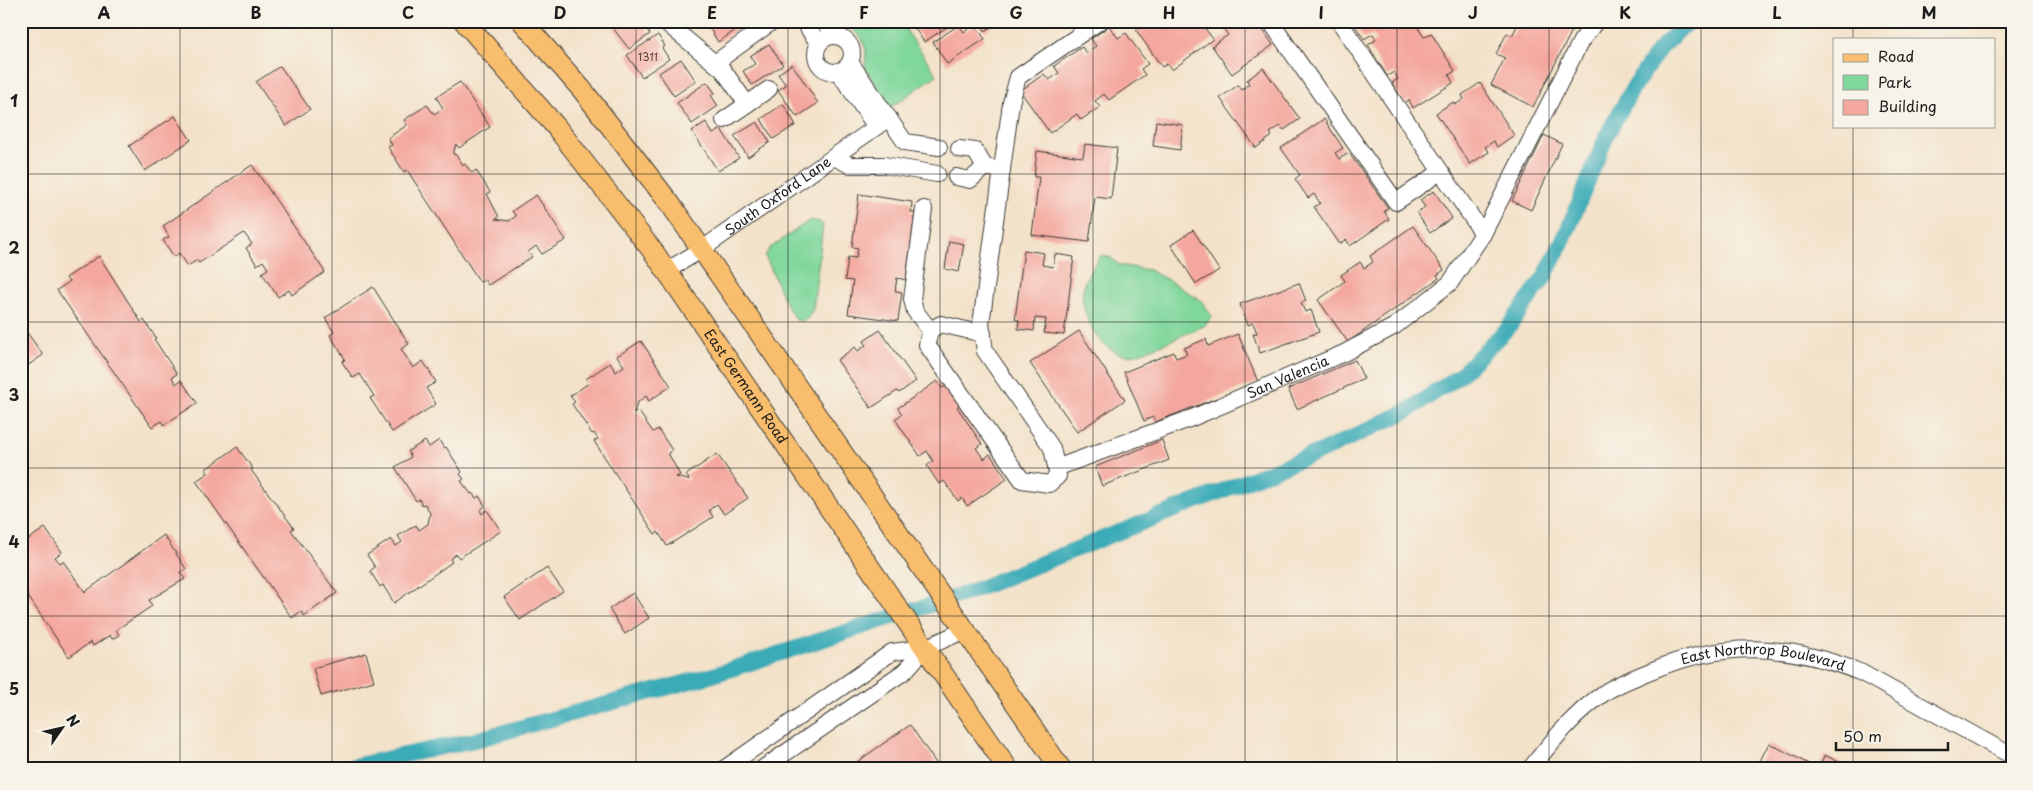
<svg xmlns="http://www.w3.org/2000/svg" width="2033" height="790" font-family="'Playpen Sans',sans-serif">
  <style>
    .green { fill: #80d79c; stroke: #4e7a5c }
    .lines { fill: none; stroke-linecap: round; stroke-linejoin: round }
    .canal { stroke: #3aabb7; stroke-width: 16 }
    .building { fill: #f4a79e }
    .minor-casing { stroke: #3c3a36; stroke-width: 18 }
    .major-casing { stroke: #3c3a36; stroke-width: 22 }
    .minor { stroke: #fff; stroke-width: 16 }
    .major { stroke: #f9be6d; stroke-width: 20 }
    .grid { fill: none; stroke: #1c1c1c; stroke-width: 1; stroke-opacity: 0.55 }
    .labels { text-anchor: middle; stroke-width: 4; stroke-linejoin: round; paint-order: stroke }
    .number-label { font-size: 11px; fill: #523f3c }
    .street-label { font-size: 14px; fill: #1c1c1c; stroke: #f7f3e8 }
    .neatline { fill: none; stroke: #1c1c1c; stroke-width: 2 }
    .grid-label { font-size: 16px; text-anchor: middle; font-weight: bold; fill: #1c1c1c }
  </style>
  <rect width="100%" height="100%" fill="#f7f3e8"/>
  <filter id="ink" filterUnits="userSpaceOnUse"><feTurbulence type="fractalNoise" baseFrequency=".02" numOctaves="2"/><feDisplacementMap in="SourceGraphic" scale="10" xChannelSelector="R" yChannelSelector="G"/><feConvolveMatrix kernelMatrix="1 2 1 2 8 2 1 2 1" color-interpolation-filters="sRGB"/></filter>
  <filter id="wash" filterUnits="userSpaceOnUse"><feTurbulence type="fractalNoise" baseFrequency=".0096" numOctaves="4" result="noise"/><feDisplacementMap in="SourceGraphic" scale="20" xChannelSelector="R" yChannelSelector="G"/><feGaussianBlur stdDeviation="1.12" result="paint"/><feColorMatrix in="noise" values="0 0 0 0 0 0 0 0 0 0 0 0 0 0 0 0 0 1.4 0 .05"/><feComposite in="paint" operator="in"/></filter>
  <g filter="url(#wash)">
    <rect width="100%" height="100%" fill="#f3e2c9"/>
    <path class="green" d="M839,21H900L937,75L891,107L865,68L866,51L862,39L853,29Z
      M810,220L820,222L823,225L813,309L807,319L802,321L796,320C781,300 776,278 765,256L770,248Z
      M1101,255L1111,258L1119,265L1149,270L1168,280L1202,301L1212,317L1204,326C1191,331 1139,356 1129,355C1098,355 1075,308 1085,281C1089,272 1096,263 1101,255Z"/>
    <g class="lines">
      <path class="canal" d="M339,769L475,740L713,675L967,593L1329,448L1407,411L1459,376L1507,329L1544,278L1566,234L1607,135L1633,88L1660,48L1689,21"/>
    </g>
    <g id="blocks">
      <path class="building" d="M623,21H641L650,34L629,49L613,28Z
        M705,21H735L739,28L718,42Z
        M910,21H943L947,27L924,42Z
        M979,21H999L985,31Z
        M1140,21H1204L1201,23L1213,39L1172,70L1167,64L1162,67L1136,30L1143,25Z
        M1218,21H1257L1273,45L1232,74L1212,46L1228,35Z
        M1352,21H1423L1424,24L1418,28L1424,37L1431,33L1455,71L1449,75L1453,83L1413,108L1409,100L1404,103L1392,83L1398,79L1394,72L1387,76L1368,45L1376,40L1373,34L1364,39Z
        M1508,21H1577L1533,107L1491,85L1505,58L1496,54L1507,33L1512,36L1517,26Z
        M959,25L964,32L975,25L985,39L947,64L933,42Z
        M1109,26L1118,38L1126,33L1148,64L1141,69L1145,75L1109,100L1104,94L1095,101L1100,107L1081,120L1077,114L1050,133L1020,91L1044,74L1049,80L1059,73L1054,66L1082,47L1086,53L1096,46L1091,39Z
        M658,35L665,46L662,48L669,59L642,77L627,55Z
        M769,44L783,65L752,85L743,71L755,64L750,56Z
        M681,59L696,81L674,96L659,73Z
        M792,64L818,103L797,117L778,90L786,85L778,74Z
        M280,66L310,109L286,126L256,82Z
        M1263,68L1300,119L1284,130L1280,126L1270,133L1272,136L1256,148L1220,98L1238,85L1241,90L1249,84L1247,80Z
        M460,82L490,127L459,148L456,144L453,154L456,155L463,165L465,164L472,173L476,170L490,192L487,194L499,217L495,219L509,221L516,216L512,211L536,195L566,240L542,254L536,246L528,252L532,257L488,285L484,279L480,282L407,170L404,172L388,147L392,145L388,138L407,125L404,120L427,105L434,114L443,108L436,97Z
        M707,82L715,93L711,95L718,106L692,124L677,103Z
        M1480,83L1514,135L1497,147L1494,141L1485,147L1489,152L1470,164L1436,113L1453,102L1455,105L1464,99L1462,95Z
        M783,104L796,125L773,139L761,119Z
        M175,116L191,140L145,171L129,146Z
        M1324,119L1343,148L1335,153L1339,159L1349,153L1388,208L1384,211L1389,219L1350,246L1346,239L1340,244L1314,207L1320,203L1314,194L1308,198L1295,179L1300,175L1281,148Z
        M1156,121L1183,125L1180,150L1153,146Z
        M706,122L713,134L721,129L739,158L718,171L692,131Z
        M757,122L770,142L748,157L734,136Z
        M1544,135L1562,144L1531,210L1512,201Z
        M1085,144L1117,148L1111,199L1095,197L1089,242L1032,235L1039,177H1034L1037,151L1083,157Z
        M252,165L325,272L292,295L289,290L278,297L262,273L268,269L263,261L257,265L246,248L252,244L244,233L199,263L197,260L188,266L179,253L174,257L163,240L169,237L163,226Z
        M1434,191L1452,218L1430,233L1417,213L1425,207L1420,200Z
        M859,194L912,202L911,212H915L906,280L897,278L895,291L902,292L898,321L848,314L853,281L845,280L848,257L856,258L858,248L852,247Z
        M1413,226L1444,270L1437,275L1439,278L1348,342L1318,300L1345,281L1341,275L1360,262L1364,268L1373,262L1370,256Z
        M1193,230L1219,270L1196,284L1171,245Z
        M949,241L964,244L959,272L945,269Z
        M1024,250L1044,253L1042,265L1053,267L1055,254L1074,257L1064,335L1044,333L1046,319L1035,318L1034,331L1018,329L1019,320L1015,319Z
        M99,256L141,322L144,320L156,338L154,339L177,374L172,377L176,384L181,380L197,403L164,425L162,421L152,427L57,290L69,282L66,278Z
        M1299,283L1306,301L1301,303L1305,312L1311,310L1319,332L1260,353L1253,334L1257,333L1253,323L1248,325L1240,304Z
        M373,287L409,344L401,349L413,368L423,361L436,382L426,388L436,404L392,432L370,398L374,396L360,374L353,378L342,362L345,359L330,335L334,332L325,318Z
        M21,324L43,355L21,370Z
        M880,330L916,381L899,393L897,391L871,408L837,360L855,347L858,351L866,345L864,341Z
        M1079,331L1125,400L1077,432L1030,363Z
        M1238,334L1258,382L1155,422L1153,417L1144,421L1124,372L1174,352L1176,358L1187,354L1184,348L1206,339L1208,346Z
        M641,341L671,386L649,401L646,396L637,403L634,413L639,412L653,432L658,429L672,450L668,453L680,475L676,477L688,480L689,479L686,475L717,454L748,498L724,514L717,504L709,510L713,517L667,546L658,532L655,534L594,441L598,439L594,433L592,434L572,404L575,402L570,396L589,383L586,379L610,363L616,372L624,366L617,356Z
        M1355,360L1364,379L1297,409L1288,389Z
        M937,381L942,388L946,386L959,405L957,407L982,444L976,448L984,459L990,454L1007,479L967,506L962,498L958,501L944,481L939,484L927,466L933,461L927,451L920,456L895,419L902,414L898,408Z
        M439,440L444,448L446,447L462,472L460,474L464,479L461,481L471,494L472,493L476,498L479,496L485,506L480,510L482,514L487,510L501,531L459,558L456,554L450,559L452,562L394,603L383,585L380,587L370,571L375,567L367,555L391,539L396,546L402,542L398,536L416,525L419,530L428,524L430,513L425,504L422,505L419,499L416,501L395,467L411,457L408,451L425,441L429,447Z
        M1162,440L1169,460L1102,486L1095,467Z
        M237,447L253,469L251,470L294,528L291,530L337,593L304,616L301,611L292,618L196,481L208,473L206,469Z
        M45,528L62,552L55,557L60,563L63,561L85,592L164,535L186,569L180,572L185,579L149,600L152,606L116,630L119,635L112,639L110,635L93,646L91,642L69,657L21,586V544Z
        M547,568L563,591L520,620L504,597Z
        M633,593L649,618L625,634L609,609Z
        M366,653L374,681L321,696L313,668Z
        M910,725L940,769H847Z
        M1769,743L1818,769L1825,755L1852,769H1756Z"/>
    </g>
  </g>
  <g filter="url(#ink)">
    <use href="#blocks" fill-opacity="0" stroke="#3c3a36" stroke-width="1"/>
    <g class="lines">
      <g class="minor-casing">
        <g id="minor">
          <path d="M664,21L723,70L747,104"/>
          <path d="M803,21L819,44"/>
          <path d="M823,21L834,36"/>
          <path d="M1270,21L1396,202L1440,172"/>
          <path d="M1339,21L1483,234"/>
          <circle cx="834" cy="54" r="18"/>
          <path d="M850,62L905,142L939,147"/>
          <path d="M715,63L773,21"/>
          <path d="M838,71L876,127"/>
          <path d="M724,120L769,89"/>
          <path d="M959,149L975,151L985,167L1002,170"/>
          <path d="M834,157L850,165H884L937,174"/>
          <path d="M956,177L970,180L985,167"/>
          <path d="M924,209L912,299L915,311L930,330"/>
          <path id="s1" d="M666,271L701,250L889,118"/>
          <path d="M983,334L941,324L930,330L927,345L1022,480L1049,484L1058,476L1052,448L985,351L981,324L1011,103L1018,77L1100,21"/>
          <path id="s2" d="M1056,468L1192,418L1344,353L1395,326L1450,283L1483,234L1581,41L1596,21"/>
          <path d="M724,769L892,652L925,648L965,630"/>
          <path d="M762,769L905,671L925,648"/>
          <path id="s3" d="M1530,769C1552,741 1575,713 1604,693C1617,684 1634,678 1648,672C1723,640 1788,643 1862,673L2012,756"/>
        </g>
      </g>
      <g class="major-casing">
        <g id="major">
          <path id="s4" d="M464,21L557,128L655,254L1008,769"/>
          <path d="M522,21L584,92L671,205L1061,769"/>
        </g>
      </g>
      <use href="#minor" class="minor"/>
      <use href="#major" class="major"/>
    </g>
  </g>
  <path class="grid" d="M180,21V769M332,21V769M484,21V769M636,21V769M788,21V769M940,21V769M1093,21V769M1245,21V769M1397,21V769M1549,21V769M1701,21V769M1853,21V39M1853,126V769M21,174H2012M21,322H2012M21,468H2012M21,616H2012"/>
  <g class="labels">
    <g class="number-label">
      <text x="648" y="61">1311</text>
    </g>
    <g class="street-label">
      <text dy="5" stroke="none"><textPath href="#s1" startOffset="135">South Oxford Lane</textPath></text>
      <text dy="5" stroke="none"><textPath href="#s2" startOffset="249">San Valencia</textPath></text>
      <text dy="5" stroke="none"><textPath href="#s4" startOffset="462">East Germann Road</textPath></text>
      <text dy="5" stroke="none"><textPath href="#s3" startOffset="274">East Northrop Boulevard</textPath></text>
    </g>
  </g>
  <rect width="2033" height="790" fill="none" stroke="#f7f3e8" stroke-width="55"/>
  <rect x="1833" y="38" width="162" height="90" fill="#f7f3e8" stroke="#9f9d96"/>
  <rect x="1843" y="54" width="25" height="8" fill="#f9be6d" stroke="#9f9d96"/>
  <text x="1878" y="62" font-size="15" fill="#1c1c1c">Road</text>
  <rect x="1843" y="75" width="25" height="15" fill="#80d79c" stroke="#9f9d96"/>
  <text x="1878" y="88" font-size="15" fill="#1c1c1c">Park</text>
  <rect x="1843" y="100" width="25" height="15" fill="#f4a79e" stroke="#9f9d96"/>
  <text x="1878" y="112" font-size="15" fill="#1c1c1c">Building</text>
  <g transform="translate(62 728) rotate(56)" stroke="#f7f3e8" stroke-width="4" paint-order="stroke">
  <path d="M0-4L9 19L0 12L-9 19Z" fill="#1c1c1c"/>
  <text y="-8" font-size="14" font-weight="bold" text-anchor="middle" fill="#1c1c1c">N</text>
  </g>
  <path d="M1836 742v8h112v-8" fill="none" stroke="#1c1c1c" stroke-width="2.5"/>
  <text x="1843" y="742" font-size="15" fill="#1c1c1c" stroke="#f7f3e8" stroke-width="4" paint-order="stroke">50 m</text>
  <rect x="28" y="28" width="1978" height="734" class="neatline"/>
  <g class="grid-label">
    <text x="104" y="19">A</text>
    <text x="256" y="19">B</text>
    <text x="408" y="19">C</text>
    <text x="560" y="19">D</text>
    <text x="712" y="19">E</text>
    <text x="864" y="19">F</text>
    <text x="1016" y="19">G</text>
    <text x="1169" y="19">H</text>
    <text x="1321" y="19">I</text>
    <text x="1473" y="19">J</text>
    <text x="1625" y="19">K</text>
    <text x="1777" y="19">L</text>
    <text x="1929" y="19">M</text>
    <text x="14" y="107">1</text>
    <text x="14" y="254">2</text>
    <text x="14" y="401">3</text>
    <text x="14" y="548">4</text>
    <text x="14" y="695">5</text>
  </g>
</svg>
